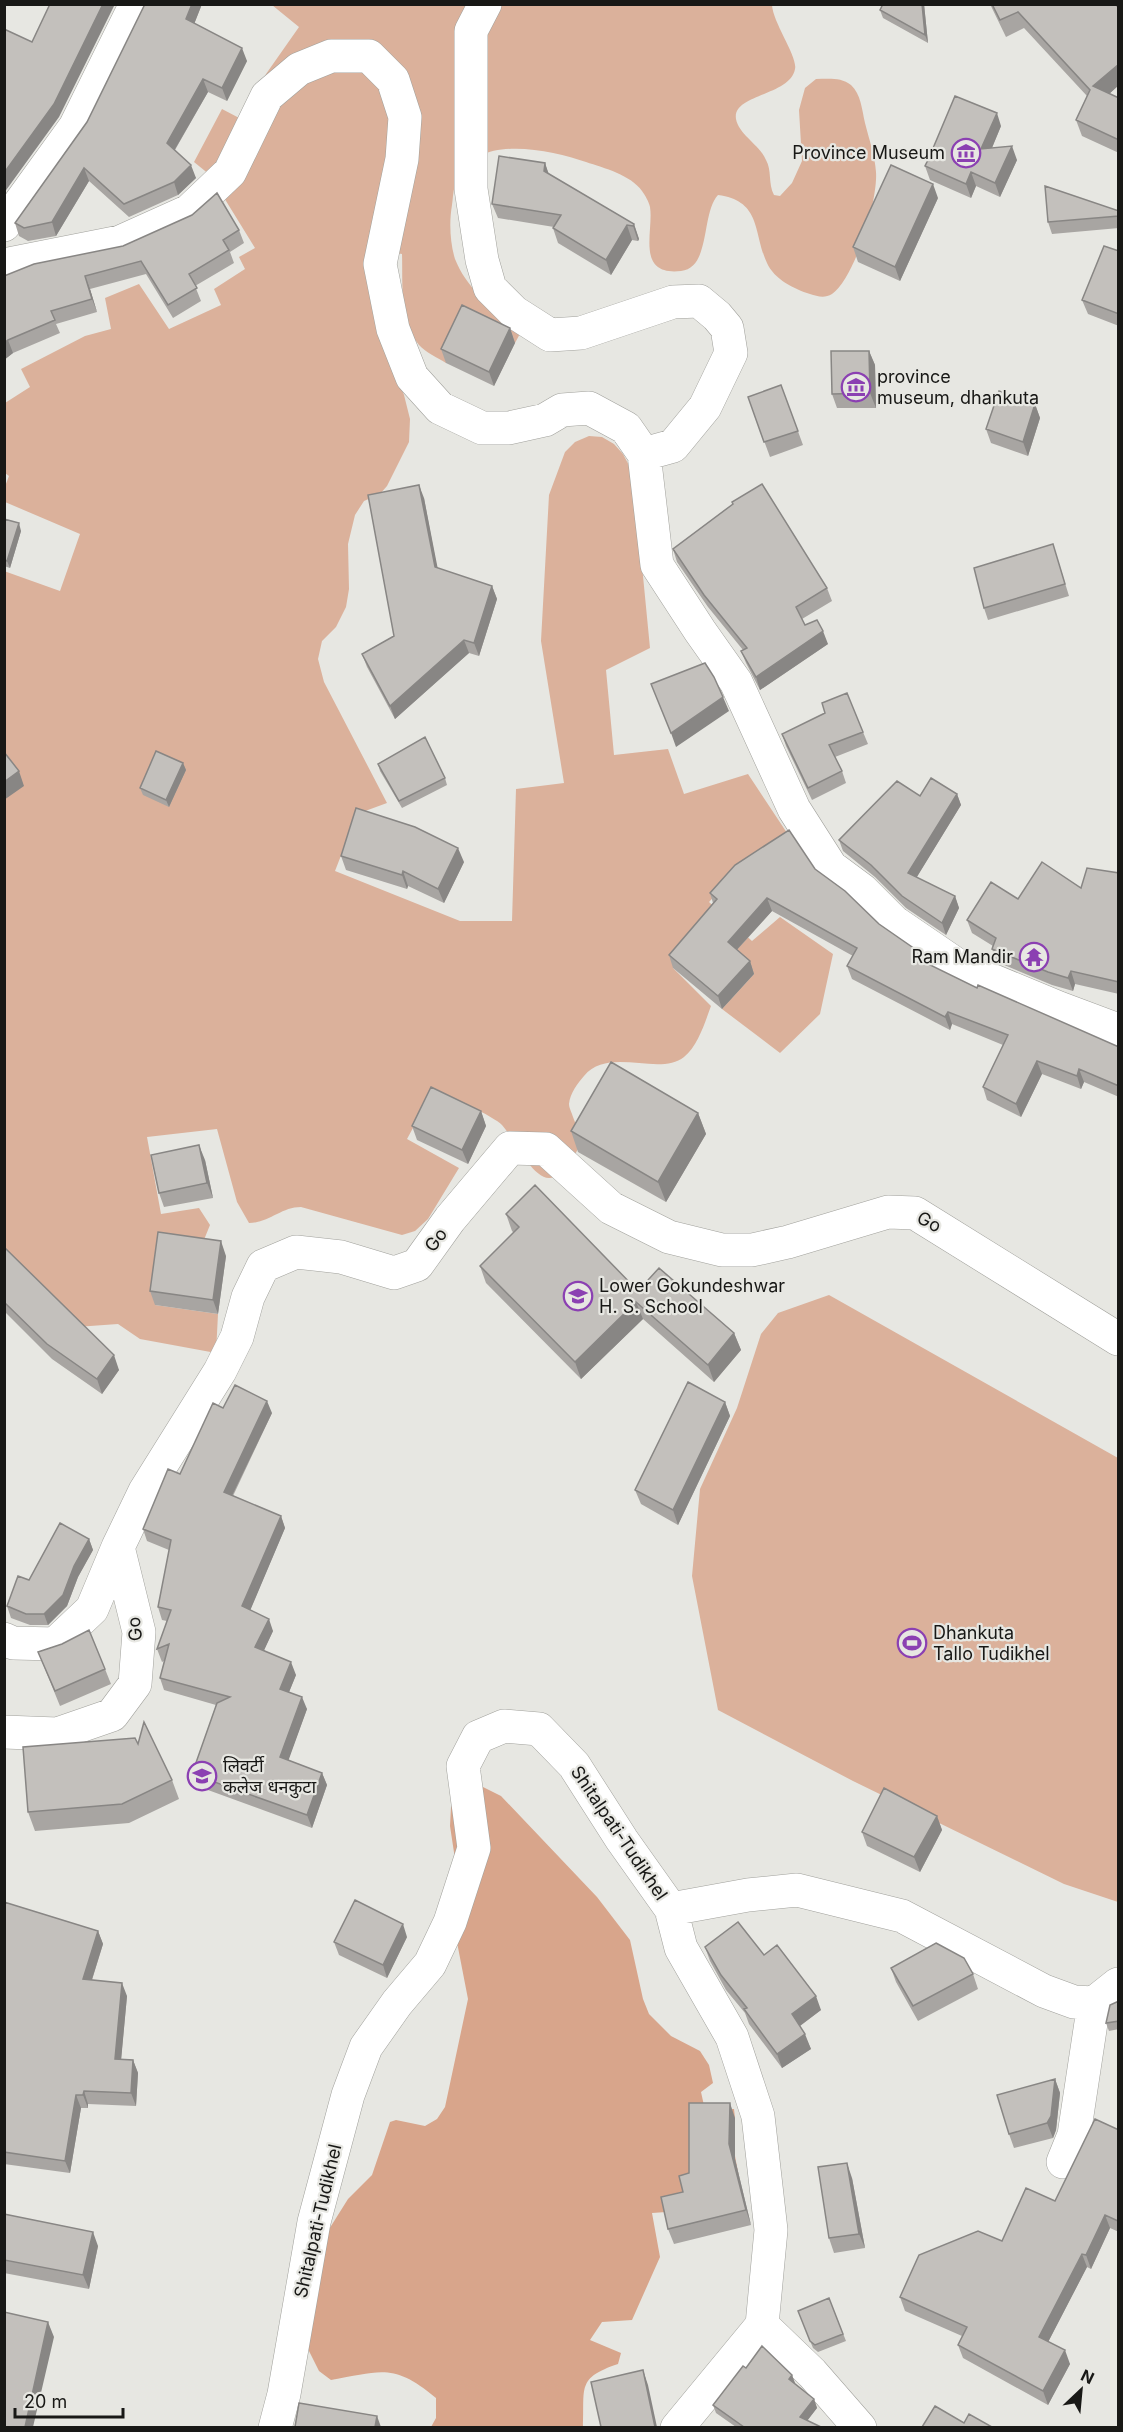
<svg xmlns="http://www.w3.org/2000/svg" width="1123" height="2432" font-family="Inter,'Noto Sans Devanagari',sans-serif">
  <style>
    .green { fill: #dbb19b }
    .forest { fill: #d8a58b }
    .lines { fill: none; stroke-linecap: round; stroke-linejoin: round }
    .street-casing { stroke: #a1a19c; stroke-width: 34 }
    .street { stroke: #fff; stroke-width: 33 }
    .wall { fill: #a8a5a2 }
    .shaded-wall { fill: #888684 }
    .building { fill: #c3c0bc; stroke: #888684; stroke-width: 1.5 }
    .labels { text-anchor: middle; stroke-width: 4.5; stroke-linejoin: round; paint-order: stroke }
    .poi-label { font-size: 18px; fill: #181816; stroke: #e7e7e2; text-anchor: start }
    .street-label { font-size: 18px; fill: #181816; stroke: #e7e7e2 }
  </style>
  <rect width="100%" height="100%" fill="#e7e7e2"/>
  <path class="green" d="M272,5H772C773,23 798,57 795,69C790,96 732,94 736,119C739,135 760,145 766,160C772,170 768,184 774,195L780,196L792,183L802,161L799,110L805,88L816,79C828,79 841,77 851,85C861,94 862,110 865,123C869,139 875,156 876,172C878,200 855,278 832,294C824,299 817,296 810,294C794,289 774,279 767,263C753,233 762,201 718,195C701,213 711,268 681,271C635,276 654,231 650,207C649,202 645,195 642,191C631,175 604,168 586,162C558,152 507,141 480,156C474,160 469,168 465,173C462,176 457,179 456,183C453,189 453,199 452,205C449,222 450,243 455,259C468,292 496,310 522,330L515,343L467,320L446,363C438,358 425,352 419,345C399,320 403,283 402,254L379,250L375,322L404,395L410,419L409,442L387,486L380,494L364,501L355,515L348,544L349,589L346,607L336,627L322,641L318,659L324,682L387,803L357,814L335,871L460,921H512L516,789L564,783L541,641L549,495L565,452L575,442L589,436L602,437L614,444L623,454L633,473L650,648L606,670L614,755L668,749L684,794L748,774L791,839L744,865L709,902L752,941L780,917L833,954L820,1014L780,1053L722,1009L754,974L673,968L711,1006C705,1022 698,1046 684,1057C659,1077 609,1046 584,1076C578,1083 570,1093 569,1104C569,1108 572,1113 573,1117C582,1140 583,1145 567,1166C563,1172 557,1178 549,1178C532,1178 513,1137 502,1125C495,1117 446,1094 434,1089L407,1139L459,1168L428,1219L415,1231L402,1235L301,1207C281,1207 269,1223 249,1223L237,1202L217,1129L147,1137L161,1214L199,1208L210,1225L199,1252L155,1305L218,1314L216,1353L140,1339L118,1324L76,1327L5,1256L4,571L60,591L80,534L5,502L4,489L9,476L5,473V403L30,387L21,369L85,336L111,329L105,298L139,284L169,329L221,305L214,289L245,269L239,257L255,248L210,175L194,162L222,109L243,120L266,74L299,27Z
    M829,1295L1118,1458V1902L1064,1884L853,1781L718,1710L692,1576L700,1489L737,1408L761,1334L778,1313Z"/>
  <path class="forest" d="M481,1786L501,1796L597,1897L630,1940L643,1999L649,2014L671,2036L700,2051L709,2065L713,2083L701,2092L705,2110L734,2109L735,2118L694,2156H735L739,2177L685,2190L666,2212L652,2213L660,2257L632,2320L602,2322L590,2340L621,2353L618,2364C576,2378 585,2388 583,2427H431L436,2418V2398C394,2363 382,2371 331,2380L319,2371L306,2345L316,2250L348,2199L372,2175L390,2122L396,2120L425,2126L437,2119L445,2107L468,1999L455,1932L460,1892L450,1826L451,1807L460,1787Z"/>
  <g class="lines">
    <g class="street-casing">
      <path id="street" d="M485,4L471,31V189L482,260L490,288L514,312L550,335L581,333L673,302L699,301L717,316L727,328L731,353L705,407L673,446L644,454
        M4,225L75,127L136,4
        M4,265L120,242L189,211L230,172L267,96L299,69L331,56H369L393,80L405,117L402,159L380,264L393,329L412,377L440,408L482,428H509L545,420L562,410L589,408L626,428L644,454L657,565L700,631L736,682L794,809L831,867L862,890L894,922L960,967L1059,1008L1118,1030
        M4,1639L13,1643L55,1644L92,1609L118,1547
        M4,1732L57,1734L112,1715L135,1684L139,1632L118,1547L145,1491L220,1371L237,1337L248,1297L263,1266L296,1252L341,1257L394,1273L417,1265L450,1219L510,1148L546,1149L611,1208L669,1237L722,1250H752L788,1242L888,1212L915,1213L1118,1339
        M671,1909L681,1948L732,2037L758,2116L771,2230L762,2325
        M1063,2162L1074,2135L1094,2003
        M275,2428L284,2394L314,2222L348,2095L366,2047L397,2003L430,1964L450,1922L474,1848L463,1766L478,1737L504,1726L539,1729L574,1765L622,1840L671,1909L748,1895L797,1890L902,1916L1044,1991L1074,2002L1094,2003L1118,1984
        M677,2428L762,2325L812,2373L860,2428"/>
    </g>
    <use href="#street" class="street"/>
  </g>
  <path class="wall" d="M202,4L194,24L247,61L227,101L208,92L175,150L196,178L178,195L129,217L89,181L56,236L28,241L19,236L15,223L87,122Z
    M883,4H924L928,43L883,18L880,10Z
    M990,4H1115L1119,8V85L1109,94L1119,98V153L1082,136L1076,120L1087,96L1024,28L1006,37Z
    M1001,126L992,148L1017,160L1000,197L976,186L971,198L930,180L925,166L930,156L929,153Z
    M545,163L549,175L634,224L639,239L638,241L632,240L611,275L558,243L553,228L554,227L498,218L492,204Z
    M938,198L900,281L858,262L853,247Z
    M1119,216V228L1052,234L1048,222Z
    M239,230L244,243L230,252L234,263L195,286L201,301L173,318L146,274L90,289L97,312L56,324L60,333L13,353L4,360V276Z
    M1119,251V326L1088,314L1082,300Z
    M510,328L515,343L494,386L446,363L441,349Z
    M869,351L875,365L876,408H837L832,394Z
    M781,385L803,445L770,457L748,397Z
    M1035,404L1040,418L1028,456L991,443L986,429Z
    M424,498L437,568L492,586L497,599L479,656L469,653L395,719L367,667L362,654L394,636Z
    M4,519L21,531L10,568L4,566Z
    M1053,544L1069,596L988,620L984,608Z
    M673,549L827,588L832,601L802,619L805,625L828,644L760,690L746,663L741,651L743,650L708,607L677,562Z
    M863,732L868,744L835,757L842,771L846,783L812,800L786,746L782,734Z
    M183,763L186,770L169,807L143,795L140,788Z
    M378,764L445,778L447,785L402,808L380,771Z
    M957,794L961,805L916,878L955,896L959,908L946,935L906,908L875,877L843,851L839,840L920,796Z
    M341,856L464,862L444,903L408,886L407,889L346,870Z
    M815,869L879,924L925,956L928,964L977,988L1119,1047V1097L1084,1082L1081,1089L1042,1074L1021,1117L987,1100L983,1087L1003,1045L952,1024L950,1030L852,979L847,966L853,956L772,911L737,950L750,961L754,974L722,1009L673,968L669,955L713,903L710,893Z
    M1119,873V994L1075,984L1073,991L1052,985L997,962L992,949L993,946L972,933L967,920L1018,899L1081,888Z
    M481,1111L486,1126L468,1164L417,1140L412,1126Z
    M698,1113L706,1134L666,1202L578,1152L571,1131Z
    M205,1160L213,1198L164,1207L159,1193Z
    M506,1214L638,1291L734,1333L741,1350L714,1382L643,1319L581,1379L486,1283L480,1266L514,1233L512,1231Z
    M4,1247L119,1370L102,1394L52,1359L4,1311Z
    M226,1256L218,1314L155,1305L150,1291Z
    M725,1402L730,1416L678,1525L641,1504L635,1490Z
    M223,1408L272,1413L233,1496L281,1516L285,1528L250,1610L273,1631L264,1650L296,1675L289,1692L307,1709L288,1760L322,1773L327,1785L312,1828L197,1786L192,1774L216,1705L164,1690L160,1678L164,1661L162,1662L157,1649L167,1621L162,1620L158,1607L169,1550L147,1541L143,1529L180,1474Z
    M89,1539L93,1550L78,1577L67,1606L48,1625H30L11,1618L7,1606L29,1580Z
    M38,1652L105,1669L111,1684L60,1706Z
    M172,1780L179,1799L129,1823L35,1831L28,1812Z
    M937,1816L942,1830L920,1872L867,1846L862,1832Z
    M4,1902L98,1931L103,1944L92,1980L127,1996L121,2059L133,2060L138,2073L136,2106L88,2104V2108H81L70,2173L4,2164Z
    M407,1937L387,1978L339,1955L334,1942Z
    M705,1947L764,1955L821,2010L800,2026L811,2049L782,2068L749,2024L745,2013L726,1990L710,1961Z
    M891,1968L973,1974L978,1989L918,2021L896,1982Z
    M1119,2001V2029L1109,2031L1106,2023Z
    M1055,2079L1060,2093L1056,2130L1053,2138L1014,2148L1009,2134Z
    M735,2118V2159L751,2225L674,2244L668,2229L683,2192L689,2173Z
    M1119,2130V2232L1110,2228L1091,2269L1087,2267L1048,2342L1070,2364L1048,2405L963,2358L958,2345L962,2336L905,2311L900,2297L1002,2241L1055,2201Z
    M852,2178L865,2248L834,2253L829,2238Z
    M4,2214L98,2246L89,2289L4,2273Z
    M829,2298L846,2341L818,2352L813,2348L798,2311Z
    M746,2368L792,2375L795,2384L814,2399L817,2408L807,2421L821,2427H736L716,2413L713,2405Z"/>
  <path class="shaded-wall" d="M103,4H115L59,117L4,193V173Z
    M192,4H202L191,32L186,19Z
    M922,4H924L928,43L925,35Z
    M242,48L247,61L227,101L222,88Z
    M1119,64V85L1099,103L1093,86Z
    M203,79L208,92L171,156L167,143Z
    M997,113L1001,126L986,162L981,149Z
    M1012,146L1017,160L1000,197L995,183Z
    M545,163L550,178L544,171Z
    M191,165L196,178L178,195L174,182Z
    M84,168L89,181L56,236L52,222Z
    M971,172L976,186L971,198L966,184Z
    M933,184L938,198L900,281L895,267Z
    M634,224L639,239L638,241L633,226Z
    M627,225L632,240L611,275L606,260Z
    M85,276L90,289L97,312L92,299Z
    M510,328L515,343L494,386L489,372Z
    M8,340L13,353L4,360V343Z
    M869,351L875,365L876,408L870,393Z
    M1035,404L1040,418L1028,456L1023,442Z
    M419,485L424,498L440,580L435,567Z
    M19,523L21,531L10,568L7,561Z
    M492,586L497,599L479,656L474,643Z
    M823,631L828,644L760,690L756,677Z
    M464,640L469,653L395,719L390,706Z
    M723,697L729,711L676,747L671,733Z
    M183,763L186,770L169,807L166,800Z
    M19,771L24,786L4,800V782Z
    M957,794L961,805L912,885L908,873Z
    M458,848L464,862L444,903L438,889Z
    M403,871L408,886L407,889L402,875Z
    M955,896L959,908L946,935L942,923Z
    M767,898L772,911L732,955L728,942Z
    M925,956L929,969L922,961Z
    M750,961L754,974L722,1009L718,996Z
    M1071,971L1075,984L1073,991L1068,978Z
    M948,1012L952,1024L950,1030L945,1017Z
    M1037,1061L1042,1074L1021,1117L1016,1104Z
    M1079,1069L1084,1082L1081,1089L1077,1076Z
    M481,1111L486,1126L468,1164L462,1150Z
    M698,1113L706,1134L666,1202L658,1182Z
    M199,1145L205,1160L213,1198L207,1183Z
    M221,1241L226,1256L218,1314L213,1300Z
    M636,1302L643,1319L581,1379L575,1362Z
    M734,1333L741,1350L714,1382L708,1365Z
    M114,1355L119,1370L102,1394L97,1379Z
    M267,1401L272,1413L228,1504L224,1492Z
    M725,1402L730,1416L678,1525L673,1510Z
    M281,1516L285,1528L247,1618L242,1606Z
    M89,1539L93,1550L78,1577L67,1606L48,1625L44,1614L74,1566Z
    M269,1619L273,1631L260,1659L255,1647Z
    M291,1662L296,1675L285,1702L280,1689Z
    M302,1697L307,1709L285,1770L280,1757Z
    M322,1773L327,1785L312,1828L307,1815Z
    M937,1816L942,1830L920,1872L914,1857Z
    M403,1924L407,1937L387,1978L383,1965Z
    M98,1931L103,1944L88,1992L83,1979Z
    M122,1983L127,1996L120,2072L115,2059Z
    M816,1996L821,2010L797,2028L792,2014Z
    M805,2034L811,2049L782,2068L777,2054Z
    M133,2060L138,2073L136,2106L131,2093Z
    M1055,2079L1060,2093L1056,2130L1053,2138L1047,2123Z
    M84,2091L88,2104V2108L83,2095Z
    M76,2095L81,2108L70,2173L65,2161Z
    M730,2103L735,2118V2159L751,2225L746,2210L729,2144Z
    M847,2163L852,2178L865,2248L859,2234Z
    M1105,2215L1110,2228L1091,2269L1086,2255Z
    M93,2232L98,2246L89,2289L83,2275Z
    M1082,2254L1087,2267L1044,2350L1039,2337Z
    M48,2322L54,2337L33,2427H25Z
    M1065,2350L1070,2364L1048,2405L1043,2391Z
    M643,2370L648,2385L657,2427H655Z
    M792,2375L795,2383L792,2387L789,2379Z
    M814,2399L817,2408L803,2426L800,2417Z
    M377,2416L381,2427H375Z"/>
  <path class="building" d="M50,4H103L54,104L4,173V29L32,42Z
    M145,4H192L186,19L242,48L222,88L203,79L167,143L191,165L174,182L124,204L84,168L52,222L24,228L15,223L87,122Z
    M883,4H922L925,35L880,10Z
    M992,4H1115L1119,8V64L1093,86L1119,98V140L1076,120L1090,90L1018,12L1000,20Z
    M955,96L997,113L981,149L1012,146L995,183L971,172L966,184L925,166L931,154L929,153H931Z
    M499,156L545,163L544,171L634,224L633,226L627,225L606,260L553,228L561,215L492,204Z
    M891,165L933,184L895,267L853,247Z
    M1045,186L1119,211V216L1048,222Z
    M217,193L239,230L223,240L229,250L189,274L197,288L168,305L141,261L85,276L92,299L51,311L55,320L8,340L4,343V276L34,264L123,246L192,215Z
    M1104,246L1119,251V314L1082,300Z
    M462,305L510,328L489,372L441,349Z
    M831,351H869L870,393L832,394Z
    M781,385L798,431L764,442L748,397Z
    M999,391L1035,404L1023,442L986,429Z
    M762,484L827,588L796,607L805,625L817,620L823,631L756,677L741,651L747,648L704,595L673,549L733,504L732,502Z
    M419,485L435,567L492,586L474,643L464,640L390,706L362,654L394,636L368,495Z
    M4,519L19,523L7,561L4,560Z
    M1053,544L1065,584L984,608L974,568Z
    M705,663L714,677L723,697L671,733L651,684Z
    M847,693L863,732L829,745L842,771L808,788L782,734L825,713L822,703Z
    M425,737L445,778L399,801L378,764Z
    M156,751L183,763L166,800L140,788Z
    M4,752L19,771L4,782Z
    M931,778L957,794L908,873L955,896L942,923L902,896L871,865L839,840L897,781L920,796Z
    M356,808L415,827L458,848L438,889L403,871L402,875L341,856Z
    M789,830L815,869L845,891L879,924L925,956L922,961L977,988L978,985L1119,1047V1086L1079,1069L1077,1076L1037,1061L1016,1104L983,1087L1008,1035L948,1012L945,1017L847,966L857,948L767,898L728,942L750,961L718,996L669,955L717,899L710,893L735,865Z
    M1042,862L1081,888L1087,868L1119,873V982L1071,971L1068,978L1048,972L992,949L996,938L967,920L991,882L1018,899Z
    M611,1062L698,1113L658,1182L571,1131Z
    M431,1087L481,1111L462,1150L412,1126Z
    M199,1145L207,1183L159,1193L151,1155Z
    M535,1185L638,1291L659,1268L734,1333L708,1365L636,1302L575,1362L480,1266L519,1227L506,1214Z
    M158,1232L221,1241L213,1300L150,1291Z
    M4,1247L114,1355L97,1379L47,1344L4,1302Z
    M688,1382L725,1402L673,1510L635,1490Z
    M235,1385L267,1401L224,1492L281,1516L242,1606L269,1619L255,1647L291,1662L280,1689L302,1697L280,1757L322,1773L307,1815L192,1774L217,1703L230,1697L160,1678L169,1644L157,1649L171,1610L158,1607L171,1540L143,1529L168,1469L180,1474L213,1403L223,1408Z
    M60,1523L89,1539L74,1566L63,1595L44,1614H26L7,1606L18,1576L29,1580Z
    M89,1630L105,1669L55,1691L38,1652L62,1644Z
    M144,1722L172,1780L122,1804L28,1812L23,1747L135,1738L138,1744Z
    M884,1788L937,1816L914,1857L862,1832Z
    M355,1900L403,1924L383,1965L334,1942Z
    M4,1902L98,1931L83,1979L122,1983L115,2059L133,2060L131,2093L84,2091L83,2095H76L65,2161L4,2152V2011L5,2000H4Z
    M738,1922L764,1955L777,1945L816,1996L792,2014L805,2034L777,2054L744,2009L747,2008L721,1975L705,1947Z
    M936,1943L964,1958L973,1974L913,2006L891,1968Z
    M1119,2001V2021L1106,2023L1110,2005Z
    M1055,2079L1051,2116L1047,2123L1009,2134L997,2095Z
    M689,2103H730L729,2144L746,2210L668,2229L661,2197L683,2192L679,2176L689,2173Z
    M1095,2119L1119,2130V2219L1118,2221L1105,2215L1086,2255L1082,2254L1039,2337L1065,2350L1043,2391L958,2345L967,2327L900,2297L919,2255L978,2231L1002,2241L1026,2188L1055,2201Z
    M847,2163L859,2234L829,2238L818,2167Z
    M4,2214L93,2232L83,2275L4,2260Z
    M829,2298L843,2334L815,2345L810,2341L798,2311Z
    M4,2312L48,2322L25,2427H4Z
    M762,2346L792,2375L789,2379L814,2399L800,2417L821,2427H744L713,2405L743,2366L746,2368Z
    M643,2370L655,2427H601L591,2382Z
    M299,2403L377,2416L375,2427H295Z
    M935,2406L964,2423L969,2414L992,2427H922Z"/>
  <defs>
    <g id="museum-ring" transform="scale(1.5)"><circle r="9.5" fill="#e7e7e2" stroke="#8b40b2" stroke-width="1.5"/><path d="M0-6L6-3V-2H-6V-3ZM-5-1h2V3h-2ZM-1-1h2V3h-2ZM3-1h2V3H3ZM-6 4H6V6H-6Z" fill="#8b40b2"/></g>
    <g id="temple-ring" transform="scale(1.5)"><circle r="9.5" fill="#e7e7e2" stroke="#8b40b2" stroke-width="1.5"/><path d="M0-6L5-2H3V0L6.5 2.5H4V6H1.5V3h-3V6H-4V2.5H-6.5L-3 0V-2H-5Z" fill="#8b40b2"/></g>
    <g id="school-ring" transform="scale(1.5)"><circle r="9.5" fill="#e7e7e2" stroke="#8b40b2" stroke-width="1.5"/><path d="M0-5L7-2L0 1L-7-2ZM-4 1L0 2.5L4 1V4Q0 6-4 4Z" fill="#8b40b2"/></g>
    <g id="stadium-ring" transform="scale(1.5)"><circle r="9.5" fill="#e7e7e2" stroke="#8b40b2" stroke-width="1.5"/><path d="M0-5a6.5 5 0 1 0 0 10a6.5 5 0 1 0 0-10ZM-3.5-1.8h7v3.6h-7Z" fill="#8b40b2"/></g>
    <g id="university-ring" transform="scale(1.5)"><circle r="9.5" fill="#e7e7e2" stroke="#8b40b2" stroke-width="1.5"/><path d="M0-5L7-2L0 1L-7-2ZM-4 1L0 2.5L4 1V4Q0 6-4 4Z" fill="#8b40b2"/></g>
  </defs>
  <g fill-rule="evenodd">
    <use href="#museum-ring" x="966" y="153"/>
    <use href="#museum-ring" x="856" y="387"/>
    <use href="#temple-ring" x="1034" y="957"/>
    <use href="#school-ring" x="578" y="1296"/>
    <use href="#stadium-ring" x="912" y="1643"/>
    <use href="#university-ring" x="202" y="1776"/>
  </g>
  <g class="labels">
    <g class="poi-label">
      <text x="945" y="159" text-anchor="end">Province Museum</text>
      <text x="877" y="383">province<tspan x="877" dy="21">museum, dhankuta</tspan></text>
      <text x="1013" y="963" text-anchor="end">Ram Mandir</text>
      <text x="599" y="1292">Lower Gokundeshwar<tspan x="599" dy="21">H. S. School</tspan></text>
      <text x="933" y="1639">Dhankuta<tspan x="933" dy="21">Tallo Tudikhel</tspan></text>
      <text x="223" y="1772">लिवर्टी<tspan x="223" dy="21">कलेज धनकुटा</tspan></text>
    </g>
    <g class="street-label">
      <text transform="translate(929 1222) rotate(27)" y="6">Go</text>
      <text transform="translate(436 1240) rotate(-54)" y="6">Go</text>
      <text transform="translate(135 1629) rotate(-96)" y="6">Go</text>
      <text transform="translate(619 1833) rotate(56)" y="6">Shitalpati-Tudikhel</text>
      <text transform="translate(318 2221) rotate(-77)" y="6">Shitalpati-Tudikhel</text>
    </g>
  </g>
  <rect width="1123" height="2432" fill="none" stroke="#181816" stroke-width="12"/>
  <g transform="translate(1081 2390) rotate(26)" stroke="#e7e7e2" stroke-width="4.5" paint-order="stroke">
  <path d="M0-4.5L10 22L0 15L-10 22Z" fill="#181816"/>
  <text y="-9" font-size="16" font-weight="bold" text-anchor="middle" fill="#181816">N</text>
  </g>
  <path d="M15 2408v9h108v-9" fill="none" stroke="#181816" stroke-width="3"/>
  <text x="24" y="2408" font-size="18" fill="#181816" stroke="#e7e7e2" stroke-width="4.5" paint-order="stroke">20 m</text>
</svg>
